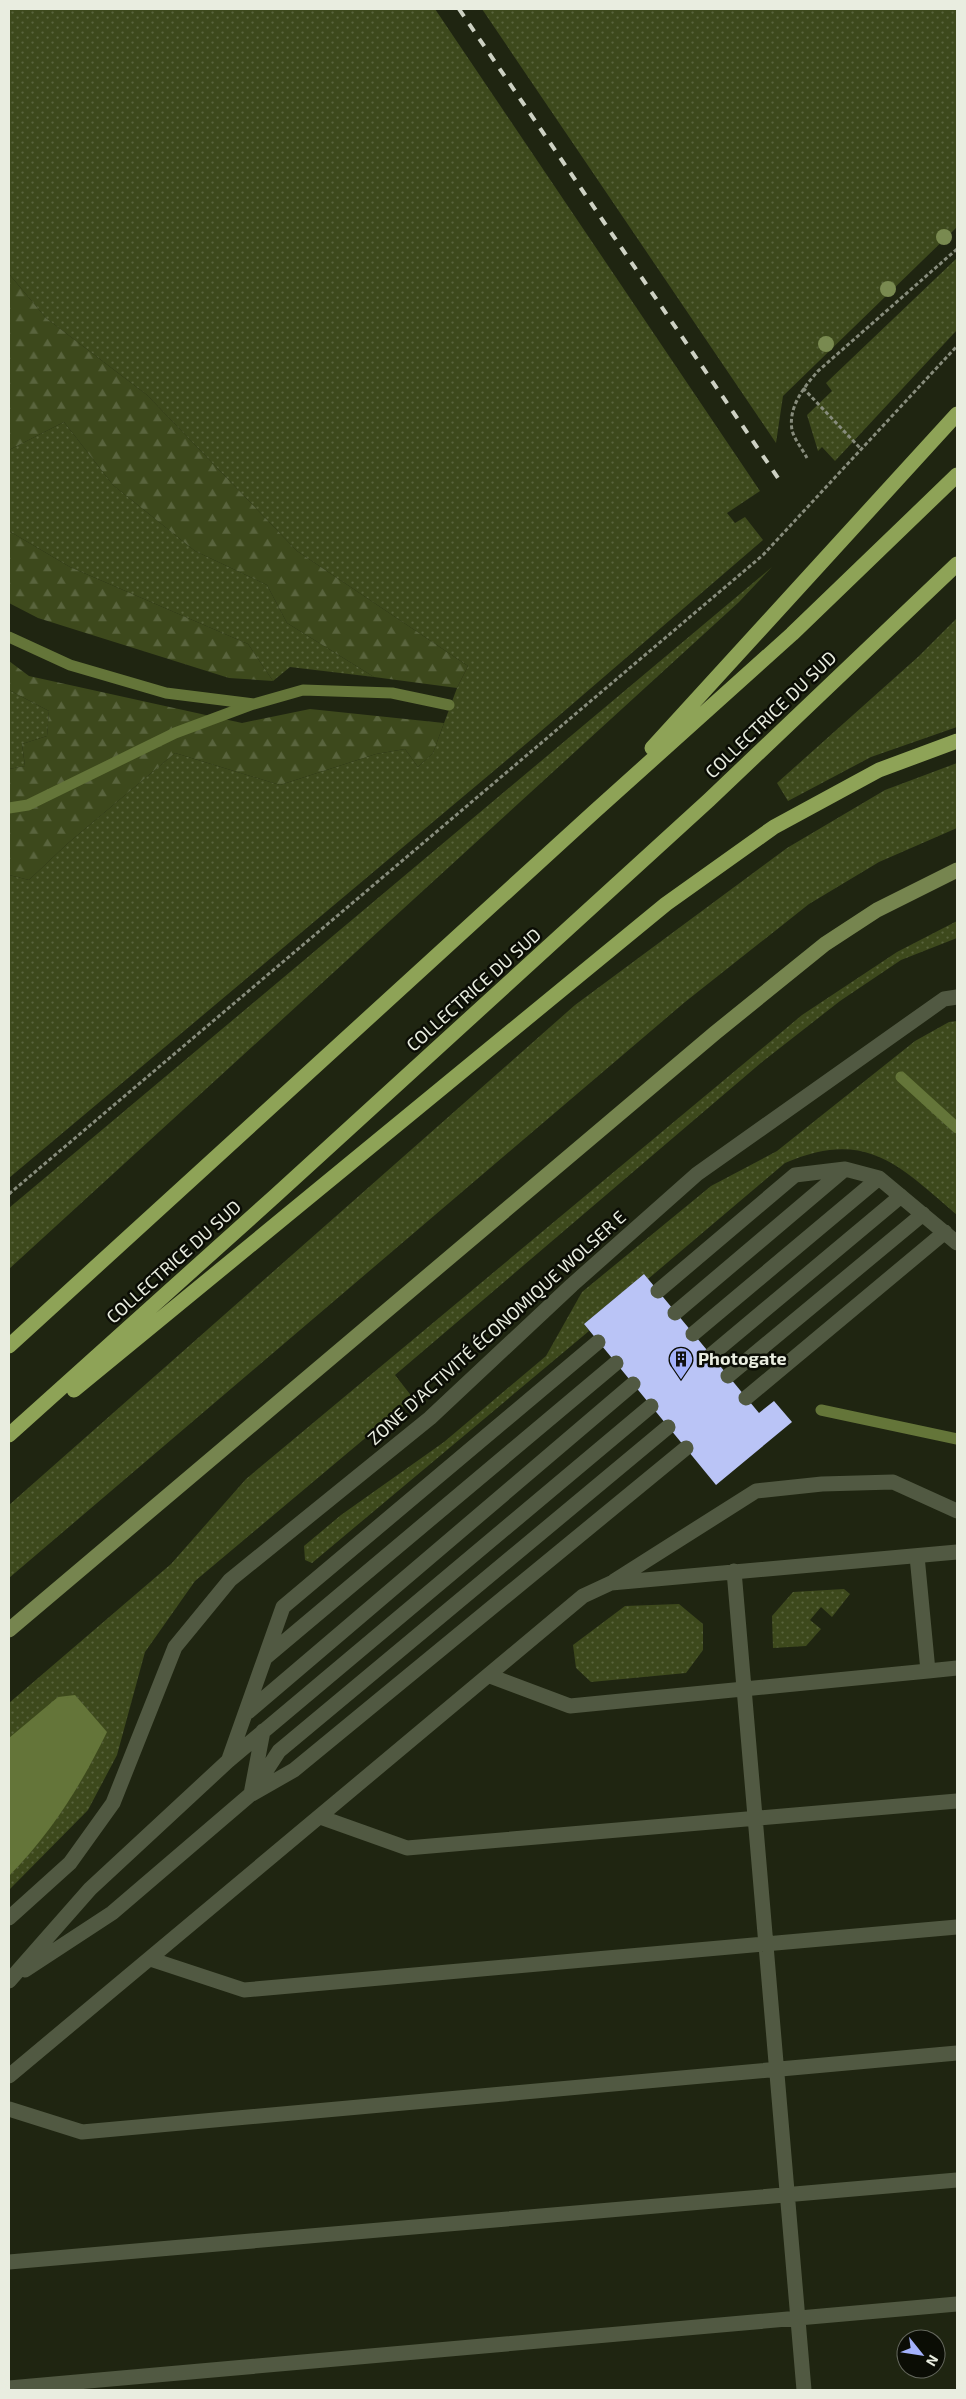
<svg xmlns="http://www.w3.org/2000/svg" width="966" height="2399" font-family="'Exo 2',sans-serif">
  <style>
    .green { fill: url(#green-dots) }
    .forest { fill: url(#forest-firs) }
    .water { fill: #647539 }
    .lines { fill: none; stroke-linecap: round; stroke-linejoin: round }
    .stream { stroke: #647539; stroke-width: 11 }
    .building { fill: #bac4f6 }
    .path { stroke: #878c7c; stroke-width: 3; stroke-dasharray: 4 2.5; stroke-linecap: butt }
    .lane { stroke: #515942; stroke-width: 15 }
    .primary { stroke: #76854f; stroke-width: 15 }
    .highway { stroke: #8ea357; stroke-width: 15 }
    .rail { stroke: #cdd1c3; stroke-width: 4; stroke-dasharray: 9 9; stroke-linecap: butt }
    .tree { fill: #798a50 }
    .labels { text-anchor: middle; stroke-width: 5; stroke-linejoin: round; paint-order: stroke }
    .street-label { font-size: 18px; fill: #e9ede0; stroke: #0b0d05 }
    .poi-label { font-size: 18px; font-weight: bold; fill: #e9ede0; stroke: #0b0d05; text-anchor: start }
  </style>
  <defs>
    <pattern id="green-dots" width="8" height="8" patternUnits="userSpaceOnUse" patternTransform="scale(1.25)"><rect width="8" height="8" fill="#3d491c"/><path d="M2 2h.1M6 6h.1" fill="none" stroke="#59643d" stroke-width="1.8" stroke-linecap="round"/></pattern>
    <pattern id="forest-firs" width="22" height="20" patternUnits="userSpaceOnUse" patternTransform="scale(1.25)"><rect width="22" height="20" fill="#3d491c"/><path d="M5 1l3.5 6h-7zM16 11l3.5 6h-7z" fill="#59643d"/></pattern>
  </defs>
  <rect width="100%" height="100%" fill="#1f2511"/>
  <path class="green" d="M9,9H435L760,491L727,513L735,523L745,517L763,540L533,738L9,1178V875L29,880L67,844L175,753L280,785L376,754L405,749L418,767L433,753L457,688L468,666L297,551L147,395L46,318L9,274Z
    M482,9H957V227L783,396L776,443Z
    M957,258V330L835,461L822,447L818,451L807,415L832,391L826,383Z
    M64,422L113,485L195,551L267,585L287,623L374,677L290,667L273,681L248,644L70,567L9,531V450Z
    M772,567L739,602L9,1269V1208Z
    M957,618V727L871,757L788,801L777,783L919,656Z
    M9,690L49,711L47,736L22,744L25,766L9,769Z
    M957,763V828L879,862L809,904L685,1002L9,1578V1505L575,1005L787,848L885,790Z
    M957,921V938L901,960L840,1001L762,1062L395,1375L413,1398L195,1581L145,1652L117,1755L88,1810L9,1890V1703L171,1564L246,1479L802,1015L897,952Z
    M957,1021V1215C899,1165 866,1128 785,1163L648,1279L644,1274L584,1324L589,1331L312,1563L305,1560L304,1546L341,1515L444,1442L546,1356L582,1292L711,1186L777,1151L915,1041L949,1022Z
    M844,1589L850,1594L832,1617L821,1607L810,1620L821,1629L806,1646L773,1648L772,1616L793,1592Z
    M679,1604L703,1624V1650L686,1673L591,1682L576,1668L573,1645L625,1606Z"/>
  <path class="forest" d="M9,274L46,318L147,395L297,551L468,666L457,688L374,677L287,623L267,585L195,551L113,485L64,422L9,450Z
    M9,531L70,567L248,644L273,681L229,678L38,618L9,603Z
    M9,661L29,676L242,723L310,709L444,723L433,753L418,767L405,749L376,754L280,785L175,753L67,844L29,880L9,875V769L25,766L22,744L47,736L49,711L9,690Z"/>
  <path class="water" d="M75,1695L107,1732C80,1787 52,1832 9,1876V1738L58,1697Z"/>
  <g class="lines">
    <path class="stream" d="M9,637L70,665L166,693L254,704L303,690L392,693L449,705
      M9,808L28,805L175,733L253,704
      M901,1077L957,1128
      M821,1410L957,1439"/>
  </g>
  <path class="building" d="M644,1274L759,1413L774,1401L792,1422L716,1485L584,1324Z"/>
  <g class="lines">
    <path class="path" d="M803,388L861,449
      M807,458C803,450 794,439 792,430C788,407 804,387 818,371L957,249
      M9,1194L763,555L957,346"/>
    <path class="lane" d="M658,1291L795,1175L845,1169L879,1178L957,1243
      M675,1313L845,1169
      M693,1334L879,1178
      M711,1355L901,1196
      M728,1376L923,1214
      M746,1398L945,1232
      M734,1571L804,2390
      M614,1581L756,1491L822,1484L893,1482L957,1511
      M265,1658L616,1363
      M928,1671L957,1668
      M490,1676L570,1706L928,1671L917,1556
      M248,1712L633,1384
      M229,1759L283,1607L598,1342
      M251,1794L279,1751L668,1427
      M252,1794L294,1770L686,1448
      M320,1817L407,1848L957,1801
      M9,1918L70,1863L113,1803L175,1647L230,1580L430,1418L572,1285L697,1174L944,999L957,997
      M150,1959L244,1990L957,1927
      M25,1970L112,1913L251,1794L263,1731
      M9,1981L90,1889L228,1761L651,1406
      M9,2076L583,1596L611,1583L957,1552
      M9,2109L82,2132L957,2053
      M9,2262L957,2180
      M9,2388L957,2304"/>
    <path class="primary" d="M9,1630L715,1033L825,944L877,910L957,870"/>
    <path class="highway" d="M652,748L957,414
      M9,1346L594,812L792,634L957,475
      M74,1390L666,904L774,827L879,770L957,741
      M9,1435L275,1196L709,800L957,564"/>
    <path class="rail" d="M459,9L778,478"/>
  </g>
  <g class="tree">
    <circle cx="944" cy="237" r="8"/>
    <circle cx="888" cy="289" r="8"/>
    <circle cx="826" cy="344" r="8"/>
  </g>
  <defs>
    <g id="building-pin" transform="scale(1.25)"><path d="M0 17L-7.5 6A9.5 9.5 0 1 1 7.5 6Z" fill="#a4b2fc" stroke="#0b0d05"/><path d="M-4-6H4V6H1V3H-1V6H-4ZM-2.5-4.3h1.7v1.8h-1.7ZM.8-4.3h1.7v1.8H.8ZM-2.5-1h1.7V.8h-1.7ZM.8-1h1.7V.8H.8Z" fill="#111"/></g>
  </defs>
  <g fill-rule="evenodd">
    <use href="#building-pin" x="681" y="1359"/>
  </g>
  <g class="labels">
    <g class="street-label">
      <text transform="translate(771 715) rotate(-44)" y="6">COLLECTRICE DU SUD</text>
      <text transform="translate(474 990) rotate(-42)" y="6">COLLECTRICE DU SUD</text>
      <text transform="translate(174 1262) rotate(-42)" y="6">COLLECTRICE DU SUD</text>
      <text transform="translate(497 1328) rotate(-42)" y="6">ZONE D'ACTIVITÉ ÉCONOMIQUE WOLSER E</text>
    </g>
    <g class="poi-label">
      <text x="698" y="1365">Photogate</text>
    </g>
  </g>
  <rect width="966" height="2399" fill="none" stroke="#e9ede0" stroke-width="20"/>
  <g transform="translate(921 2354) rotate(120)"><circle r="24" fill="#0b0d05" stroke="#64675d"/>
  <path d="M0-4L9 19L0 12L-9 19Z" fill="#a4b2fc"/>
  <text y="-8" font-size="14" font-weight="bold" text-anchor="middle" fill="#e9ede0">N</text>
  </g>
</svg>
